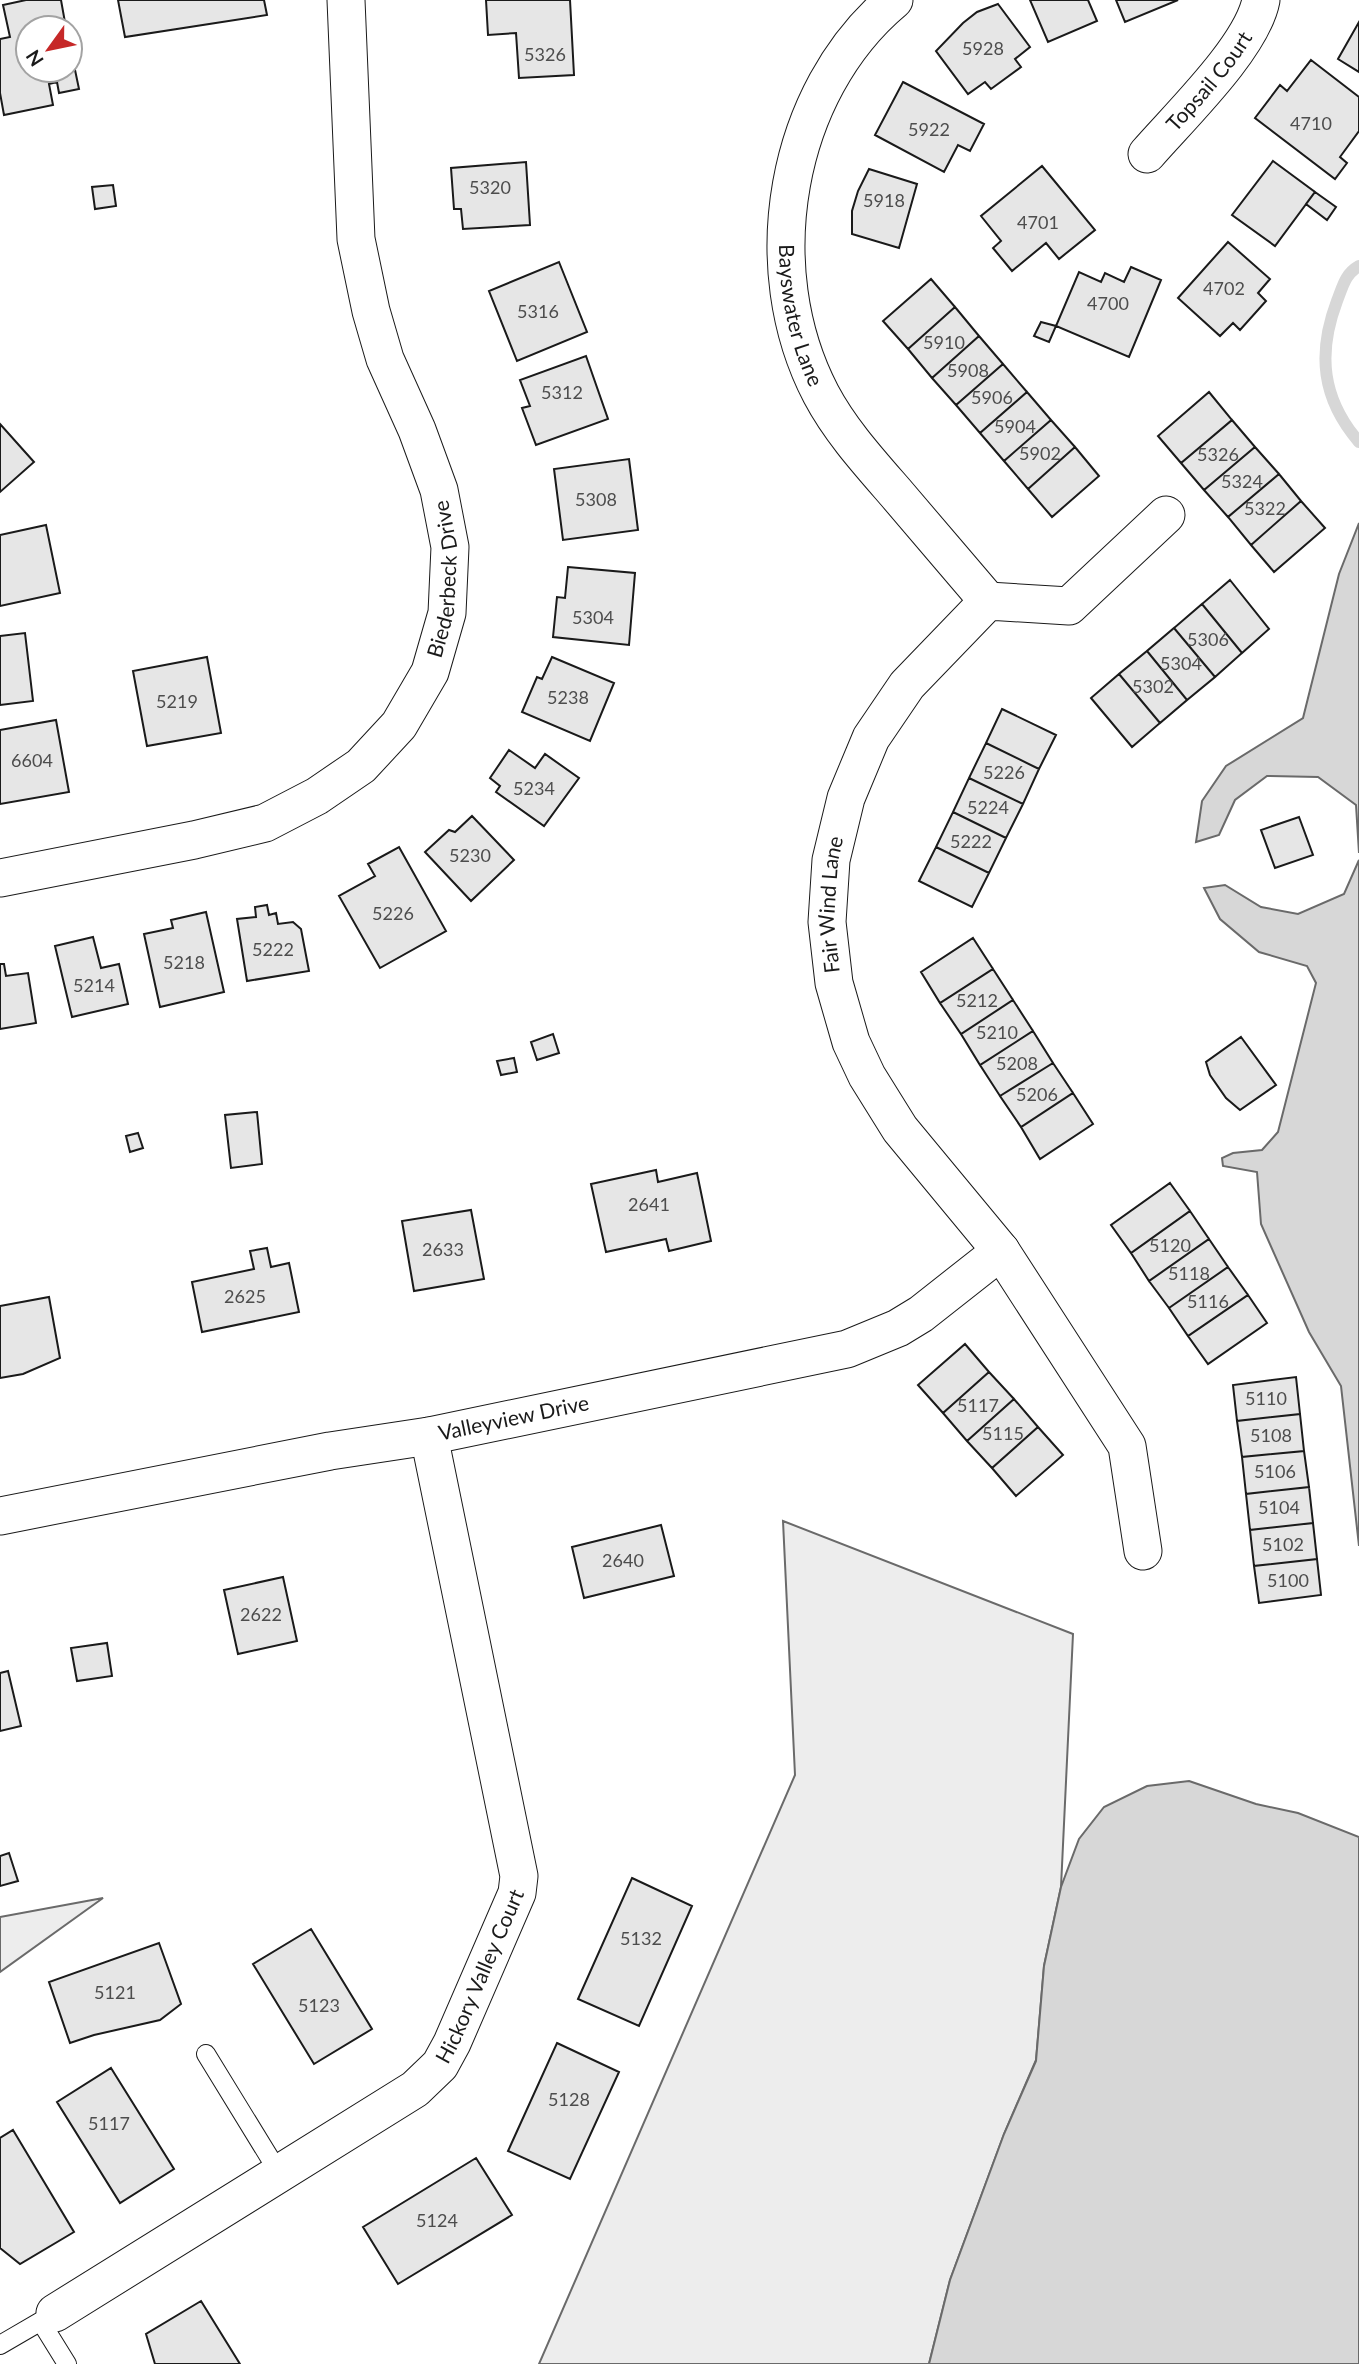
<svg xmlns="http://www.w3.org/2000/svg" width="1359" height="2364" font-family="Lato,sans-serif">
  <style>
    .green { fill: #ededed; stroke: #6a6a6a; stroke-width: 2 }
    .water { fill: #d7d7d7; stroke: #6a6a6a; stroke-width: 2 }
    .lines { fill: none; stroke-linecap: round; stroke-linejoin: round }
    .stream { stroke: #d7d7d7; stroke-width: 12 }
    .building { fill: #e6e6e6; stroke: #1a1a1a; stroke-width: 2 }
    .service-casing { stroke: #1a1a1a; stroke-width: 20 }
    .minor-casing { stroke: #1a1a1a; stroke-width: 39 }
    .service { stroke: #fff; stroke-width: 18 }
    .minor { stroke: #fff; stroke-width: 37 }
    .labels { text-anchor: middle; stroke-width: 5; stroke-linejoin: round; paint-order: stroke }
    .number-label { font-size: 18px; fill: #4d4d4d }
    .street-label { font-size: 21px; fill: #1a1a1a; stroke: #fff }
  </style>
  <rect width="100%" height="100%" fill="#fff"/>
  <path class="green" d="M783,1521L1073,1634L1061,1887L1044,1966L1036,2060L1004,2134L950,2280L929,2364H539L795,1775Z
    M103,1898L0,1972V1917Z"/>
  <path class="water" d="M1359,523V853L1356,805L1318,777L1267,776L1235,800L1219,835L1196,842L1202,801L1226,766L1303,718L1339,574Z
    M1359,860V1546L1341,1386L1309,1332L1261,1224L1257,1172L1223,1166L1222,1158L1233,1153L1262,1150L1278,1132L1316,983L1307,966L1259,952L1220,919L1204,888L1225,885L1261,907L1298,914L1344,894Z
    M1189,1781L1256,1804L1298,1813L1359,1837V2364H929L950,2280L1004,2134L1036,2061L1044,1966L1061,1887L1079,1839L1104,1807L1147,1786Z"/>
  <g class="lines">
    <path class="stream" d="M1359,266C1345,274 1343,286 1337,301C1317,354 1322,399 1359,442"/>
  </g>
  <path class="building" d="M26,0H61L66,28H28V70H70V46L79,89L59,93L57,82L49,84L53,105L4,115L0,93V39L10,37L3,5Z
    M118,0H264L267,15L125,37Z
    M486,0H570L574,75L519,78L516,33L488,35Z
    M1030,0H1088L1097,21L1048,42Z
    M1116,0H1178L1125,22Z
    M998,4L1030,47L1015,59L1021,67L991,89L985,82L968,94L936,51L963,23L977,12Z
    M1359,22V72L1338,59Z
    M1311,60L1359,97V131L1340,157L1347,163L1335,179L1255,118L1280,85L1287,91Z
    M903,82L984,124L970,151L958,145L944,172L875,135Z
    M1273,161L1315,192L1275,246L1232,215Z
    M526,162L530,225L463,229L461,209H454L451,168Z
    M1042,166L1095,230L1059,259L1046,243L1012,271L993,248L1001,241L981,216Z
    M869,169L917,184L899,248L852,234V211L858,191Z
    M113,185L116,206L95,209L92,187Z
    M1315,192L1336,207L1327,220L1306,204Z
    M1228,242L1270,279L1258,293L1266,301L1240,330L1233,323L1220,336L1178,298Z
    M559,262L587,332L517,361L489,291Z
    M1131,267L1161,280L1129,357L1056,326L1079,272L1101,282L1105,273L1124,282Z
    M931,279L955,307L908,349L883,321Z
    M955,307L979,336L932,378L908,349Z
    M1041,322L1056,326L1049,342L1034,336Z
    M979,336L1003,364L956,405L932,378Z
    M586,356L608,419L536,445L522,408L530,406L520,380Z
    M1003,364L1027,392L980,433L956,405Z
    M1027,392L1051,420L1004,461L980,433Z
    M1209,392L1232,420L1181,463L1158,436Z
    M1051,420L1075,447L1028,489L1004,461Z
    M1232,420L1255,447L1204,490L1181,463Z
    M0,424L34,462L0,492Z
    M1075,447L1099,476L1052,517L1028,489Z
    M1255,447L1279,474L1228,517L1204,490Z
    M629,459L638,530L563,540L554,469Z
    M1279,474L1301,501L1251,545L1228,517Z
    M1301,501L1325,528L1274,572L1251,545Z
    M46,525L60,593L0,606V535Z
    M568,567L635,573L629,645L553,637L557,597L565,598Z
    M1230,580L1269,629L1242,653L1202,604Z
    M1202,604L1242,653L1215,677L1174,628Z
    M1174,628L1215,677L1187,700L1147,651Z
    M25,633L33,701L0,705V636Z
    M1147,651L1187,700L1160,723L1119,674Z
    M207,657L221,733L147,746L133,671Z
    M552,657L614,683L590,741L522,712L537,677L542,679Z
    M1119,674L1160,723L1132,747L1091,698Z
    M1002,709L1056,735L1039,769L986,743Z
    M56,720L69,792L0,804V730Z
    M986,743L1039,769L1023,804L969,778Z
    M509,750L535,768L545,754L579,778L544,826L496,792L500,786L490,778Z
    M969,778L1023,804L1006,838L953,812Z
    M953,812L1006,838L989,873L936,847Z
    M472,816L514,860L471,901L425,852L449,830L455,832Z
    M1299,817L1313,855L1275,868L1261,830Z
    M399,847L446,931L380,968L339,896L375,876L368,864Z
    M936,847L989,873L972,907L919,881Z
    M267,905L269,915L276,913L278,924L293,922L301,929L309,971L247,981L237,919L256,917L255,907Z
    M206,912L224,992L160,1007L144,934L173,928L171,920Z
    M93,937L101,968L119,964L128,1004L72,1017L55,946Z
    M973,938L993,969L940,1003L921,972Z
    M0,964H4L6,976L28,973L36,1023L0,1029Z
    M993,969L1013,1000L961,1034L940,1003Z
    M1013,1000L1033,1031L980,1065L961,1034Z
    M1033,1031L1053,1063L1000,1096L980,1065Z
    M553,1034L559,1053L537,1060L531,1042Z
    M1241,1037L1276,1085L1240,1110L1226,1098L1210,1075L1206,1062Z
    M514,1058L517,1072L501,1075L497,1061Z
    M1053,1063L1073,1093L1021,1127L1000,1096Z
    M1073,1093L1093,1124L1040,1159L1021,1127Z
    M257,1112L262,1164L231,1168L225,1115Z
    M138,1133L143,1148L130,1152L126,1136Z
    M656,1170L658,1182L697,1173L711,1241L669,1251L666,1239L606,1252L591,1184Z
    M1170,1183L1190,1211L1131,1253L1111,1225Z
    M471,1210L484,1279L414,1291L402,1221Z
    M1190,1211L1209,1239L1149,1281L1131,1253Z
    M1209,1239L1228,1267L1169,1308L1149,1281Z
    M267,1248L271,1267L289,1263L299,1312L202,1332L192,1282L254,1269L250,1251Z
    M1228,1267L1248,1295L1188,1336L1169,1308Z
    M1248,1295L1267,1323L1208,1364L1188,1336Z
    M49,1297L60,1358L23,1374L0,1378V1306Z
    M965,1344L989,1372L943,1413L918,1385Z
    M989,1372L1014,1399L967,1441L943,1413Z
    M1296,1377L1300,1414L1237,1421L1233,1385Z
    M1014,1399L1038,1427L992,1468L967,1441Z
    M1300,1414L1304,1451L1242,1457L1237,1421Z
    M1038,1427L1063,1455L1016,1496L992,1468Z
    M1304,1451L1309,1487L1246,1494L1242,1457Z
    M1309,1487L1313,1523L1250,1530L1246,1494Z
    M1313,1523L1317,1559L1254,1566L1250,1530Z
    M661,1525L674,1576L584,1598L572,1547Z
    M1317,1559L1321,1595L1259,1603L1254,1566Z
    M283,1577L297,1641L238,1654L224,1590Z
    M107,1643L112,1676L77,1681L71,1648Z
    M8,1671L21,1726L0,1731V1673Z
    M9,1853L18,1881L0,1886V1856Z
    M632,1878L692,1906L639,2026L578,1999Z
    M311,1929L372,2029L314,2064L253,1964Z
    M159,1943L181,2004L160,2020L94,2035L70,2043L49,1982Z
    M557,2043L619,2072L570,2179L508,2151Z
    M111,2068L174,2169L120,2203L57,2102Z
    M13,2130L74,2232L20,2264L0,2248V2138Z
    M476,2158L512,2215L398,2284L363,2227Z
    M201,2301L240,2364H155L146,2334Z"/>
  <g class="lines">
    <g class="service-casing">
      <path id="service" d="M206,2054L279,2173
        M41,2322L67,2364
        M0,2345L55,2313"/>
    </g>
    <g class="minor-casing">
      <g id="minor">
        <path id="s1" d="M894,0C784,92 755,268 821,394C840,430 868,461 895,492C926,528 957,565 988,601"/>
        <path id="s2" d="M1147,154C1180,116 1252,47 1261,0"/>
        <path id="s3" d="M0,878L194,840L265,823L317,796L361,766L399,725L430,672L447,613L450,547L439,490L417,430L385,359L371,311L356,239L346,0"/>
        <path id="s4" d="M0,1516L330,1451L429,1436L847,1349L898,1328L921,1314L1001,1251"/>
        <path id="s5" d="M1143,1551L1127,1446L1001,1251L900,1129L867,1076L851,1042L834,983L827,922L831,860L846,798L871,738L907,685L988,601L1069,606L1166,515"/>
        <path id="s6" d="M55,2313L415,2089L440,2065L452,2043L517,1893L519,1876L429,1436"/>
      </g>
    </g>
    <use href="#service" class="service"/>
    <use href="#minor" class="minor"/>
  </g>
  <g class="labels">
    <g class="number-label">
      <text x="983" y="55">5928</text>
      <text x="545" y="61">5326</text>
      <text x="1311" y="130">4710</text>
      <text x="929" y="136">5922</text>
      <text x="490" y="194">5320</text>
      <text x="884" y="207">5918</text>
      <text x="1038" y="229">4701</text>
      <text x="1224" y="295">4702</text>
      <text x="1108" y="310">4700</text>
      <text x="538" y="318">5316</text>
      <text x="944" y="349">5910</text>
      <text x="968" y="377">5908</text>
      <text x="562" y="399">5312</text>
      <text x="992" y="404">5906</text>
      <text x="1015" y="433">5904</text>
      <text x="1040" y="460">5902</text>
      <text x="1218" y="461">5326</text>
      <text x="1242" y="488">5324</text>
      <text x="596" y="506">5308</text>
      <text x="1265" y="515">5322</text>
      <text x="593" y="624">5304</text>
      <text x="1208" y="646">5306</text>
      <text x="1181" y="670">5304</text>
      <text x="1153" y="693">5302</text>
      <text x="568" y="704">5238</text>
      <text x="177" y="708">5219</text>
      <text x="32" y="767">6604</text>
      <text x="1004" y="779">5226</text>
      <text x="534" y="795">5234</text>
      <text x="988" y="814">5224</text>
      <text x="971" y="848">5222</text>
      <text x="470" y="862">5230</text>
      <text x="393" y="920">5226</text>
      <text x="273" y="956">5222</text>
      <text x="184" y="969">5218</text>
      <text x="94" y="992">5214</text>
      <text x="977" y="1007">5212</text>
      <text x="997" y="1039">5210</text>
      <text x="1017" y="1070">5208</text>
      <text x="1037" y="1101">5206</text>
      <text x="649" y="1211">2641</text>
      <text x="1170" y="1252">5120</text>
      <text x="443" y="1256">2633</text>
      <text x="1189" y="1280">5118</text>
      <text x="245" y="1303">2625</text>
      <text x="1208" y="1308">5116</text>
      <text x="1266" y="1405">5110</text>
      <text x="978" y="1412">5117</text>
      <text x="1003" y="1440">5115</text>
      <text x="1271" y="1442">5108</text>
      <text x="1275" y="1478">5106</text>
      <text x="1279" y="1514">5104</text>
      <text x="1283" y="1551">5102</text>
      <text x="623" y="1567">2640</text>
      <text x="1288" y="1587">5100</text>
      <text x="261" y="1621">2622</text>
      <text x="641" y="1945">5132</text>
      <text x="115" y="1999">5121</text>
      <text x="319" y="2012">5123</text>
      <text x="569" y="2106">5128</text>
      <text x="109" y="2130">5117</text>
      <text x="437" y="2227">5124</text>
    </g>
    <g class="street-label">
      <text dy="7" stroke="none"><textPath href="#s2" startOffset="96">Topsail Court</textPath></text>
      <text dy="7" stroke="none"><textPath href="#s1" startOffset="348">Bayswater Lane</textPath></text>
      <text dy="7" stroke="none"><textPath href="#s3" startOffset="595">Biederbeck Drive</textPath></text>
      <text dy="7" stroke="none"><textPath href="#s5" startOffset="737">Fair Wind Lane</textPath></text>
      <text dy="7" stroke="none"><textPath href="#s4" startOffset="523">Valleyview Drive</textPath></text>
      <text dy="7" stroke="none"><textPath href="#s6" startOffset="556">Hickory Valley Court</textPath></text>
    </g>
  </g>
  <g transform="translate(49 49) rotate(237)"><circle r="33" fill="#ffffff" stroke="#a3a3a3" stroke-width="2"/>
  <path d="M0-5L12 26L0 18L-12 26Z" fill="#c62828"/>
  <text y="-10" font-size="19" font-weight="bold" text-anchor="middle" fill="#1a1a1a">N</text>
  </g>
</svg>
